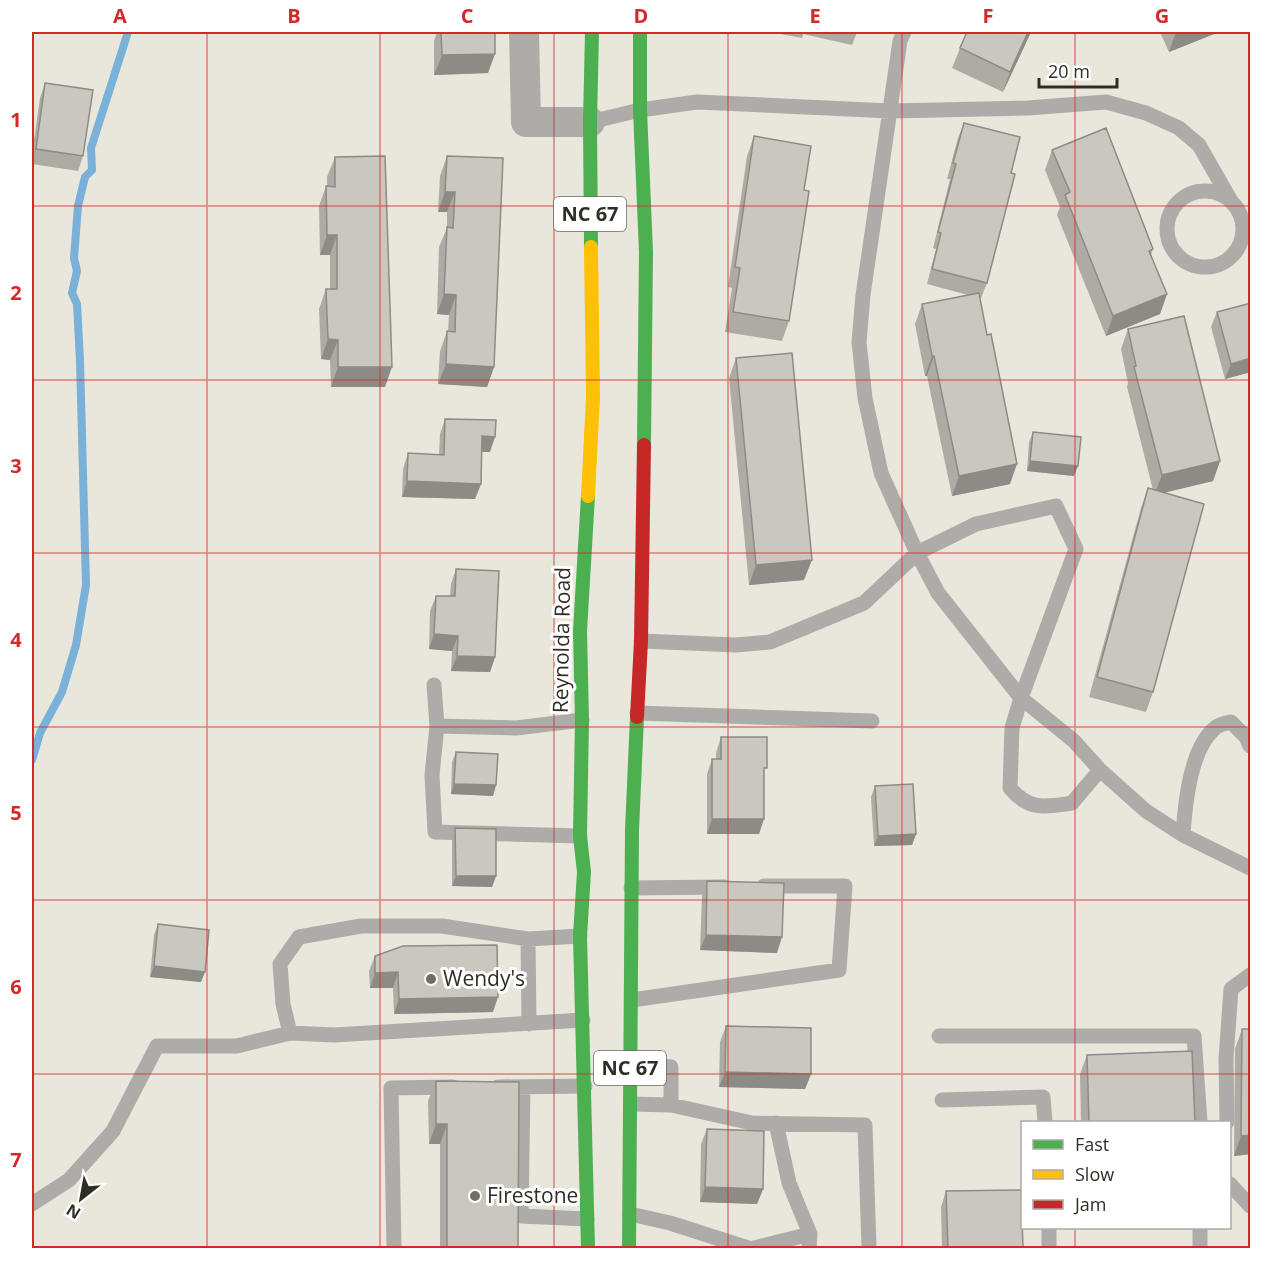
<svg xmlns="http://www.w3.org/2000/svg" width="1282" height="1280" font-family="'Open Sans',sans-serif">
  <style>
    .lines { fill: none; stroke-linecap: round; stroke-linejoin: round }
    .stream { stroke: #79b1d9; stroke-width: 8 }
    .lane { stroke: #aeaca8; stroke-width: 15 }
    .street { stroke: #aeaca8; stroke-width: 30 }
    .fast { stroke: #4caf50; stroke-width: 14 }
    .slow { stroke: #ffc107; stroke-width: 14 }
    .jam { stroke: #c62828; stroke-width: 14 }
    .wall { fill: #aeaba4 }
    .shaded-wall { fill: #8d8b86 }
    .building { fill: #cac7bf; stroke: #8d8b86; stroke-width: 1.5 }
    .grid { fill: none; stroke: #d62828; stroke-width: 1.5; stroke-opacity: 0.55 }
    .poi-dot { fill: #706e66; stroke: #fff; stroke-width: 2 }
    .labels { text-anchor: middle; stroke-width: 6; stroke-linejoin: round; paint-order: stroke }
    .shield { fill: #fff; stroke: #6d6c67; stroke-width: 1.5 }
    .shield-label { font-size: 20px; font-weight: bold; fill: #2f2d26 }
    .street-label { font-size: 21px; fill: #2f2d26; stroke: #fff }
    .poi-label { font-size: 21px; fill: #2f2d26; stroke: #fff; text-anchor: start }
    .neatline { fill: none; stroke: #d62828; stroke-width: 2 }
    .grid-label { font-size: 20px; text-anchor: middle; font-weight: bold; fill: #d62828 }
  </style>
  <rect width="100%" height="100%" fill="#e9e6dc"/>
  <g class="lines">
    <path class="stream" d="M32,760L40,733L62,692L76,645L86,585L80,361L77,304L72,293L77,271L74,258L78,206L85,177L92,170L91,148L128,32"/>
    <path class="lane" d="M904,32L900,41L863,295L859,342L865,398L881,473L917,553L938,593L1021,698L1012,728L1010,788C1029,811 1046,807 1072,803L1100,770
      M590,122L640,110L697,102L891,111L1028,108L1106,102L1146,113L1179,128L1199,145L1231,201
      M1167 229a38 38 0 1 1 76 0a38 38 0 1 1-76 0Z
      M641,641L736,645L770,642L864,603L917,553L976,524L1056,506L1076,549L1021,698L1074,741L1100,770L1146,811L1183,835L1250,868
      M434,685L437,726L516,728L582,720
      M637,713L872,721
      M437,726L432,775L435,832L580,836
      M1183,835C1185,804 1190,750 1214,729C1218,725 1225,723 1231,722L1246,737L1250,746
      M631,888L725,887
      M528,939L580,936
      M632,1000L839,970L845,886H764
      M290,1033L283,1004L280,964L299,937L361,926H442L528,939L529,1024
      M939,1036H1194L1200,1122
      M630,1063L671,1067V1105
      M498,1087L585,1086
      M523,1087L521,1216L587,1219
      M942,1100L1043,1097L1045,1122
      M631,1104L671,1105L752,1123L865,1125L869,1248
      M1227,1122L1226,1059L1231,989L1250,975
      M776,1123L789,1183L810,1234L809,1248
      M1230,1184L1250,1206
      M32,1204L69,1180L113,1131L157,1046H237L290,1033L334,1035L583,1020
      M630,1214L670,1223L748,1248
      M1049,1228V1248
      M394,1248L391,1088L453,1087
      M754,1248L810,1234
      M1200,1248V1228"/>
    <path class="street" d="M524,32L526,122H590"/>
    <path class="fast" d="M640,32V110L646,252L644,445
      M591,247L590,122L592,32
      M588,496L580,631L582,720L580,836L584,872L580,936L588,1248
      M629,1248L632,830L637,717"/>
    <path class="slow" d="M588,496L593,397L591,247"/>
    <path class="jam" d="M637,717L641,641L644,445"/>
  </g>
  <path class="wall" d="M437,32H495L488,73L434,75V41Z
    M770,32H857L852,45L803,34L802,38Z
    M1031,32L1003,92L952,68L960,48Z
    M1160,32H1219L1169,52Z
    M45,83L83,156L78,171L32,164V154L40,98Z
    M964,123L1011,173L987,283L981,298H980L1010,484L952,496L927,376H925L915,324L922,304L968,295L927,284L936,249L933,248L950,179H947L958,138Z
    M754,136L804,190L789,321L782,341L725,332L732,288L728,287L747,156Z
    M1052,150L1153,249L1151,255L1167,294L1160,314L1106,336L1057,215L1060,207L1045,170Z
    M447,156L494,367L487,387L438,384L440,351L447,331H448L449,315L437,314L439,247L447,228V212H438L440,176Z
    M335,157L385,387H331L330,360L321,359L319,309L326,289H330V255H320L319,206L326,186H327V177Z
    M1217,312L1251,372L1225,379L1211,327Z
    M1128,329L1220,461L1213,481L1164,493L1153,692L1146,712L1089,697L1141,508L1148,488L1153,490L1127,387L1128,383L1121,349Z
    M736,358L804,580L749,585L729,378Z
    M445,419L490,452H482L481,484L475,499L402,497L403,469L408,453L439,455L440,434Z
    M1033,432L1074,476L1027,471L1029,442Z
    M456,569L495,657L490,672L451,671L452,651L429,649L430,611L436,596H450L451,584Z
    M721,737L764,777L759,834H707V774L712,759H716V753Z
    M456,752L496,785L493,796L451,794L452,762Z
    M875,786L916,834L912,845L874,846L871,797Z
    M455,828L496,876L492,887L452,886V839Z
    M707,881L777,953L700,950L702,896Z
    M158,924L201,982L150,977L154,935Z
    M375,956L493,1012L394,1014L393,988H370L369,971Z
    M726,1026L811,1074L805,1089L719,1087L720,1042Z
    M1242,1029H1251V1154L1234,1156L1235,1049Z
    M1087,1055L1195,1122H1081L1080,1074Z
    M436,1081L518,1248H440V1144H429L428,1101Z
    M707,1129L763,1189L757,1204L700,1202L701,1144Z
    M946,1191L1023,1248H942L941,1207Z"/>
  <path class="shaded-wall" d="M1028,32H1031L1003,92L1010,72Z
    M1176,32H1219L1169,52Z
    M495,54L488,73L434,75L442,55Z
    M445,192H455L447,212H438Z
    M327,235H337L330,255H320Z
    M444,294L456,295L449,315L437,314Z
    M1167,294L1160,314L1106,336L1113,316Z
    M328,339L338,340L330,360L321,359Z
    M932,356H934L927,376H925Z
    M1251,358V372L1225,379L1231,364Z
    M446,364L494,367L487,387L438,384Z
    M338,367H392L385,387H331Z
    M482,436L495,437L490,452H477Z
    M1030,461L1078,466L1074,476L1027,471Z
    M1220,461L1213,481L1154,495L1162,475Z
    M1017,464L1010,484L952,496L959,476Z
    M407,481L481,484L475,499L402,497Z
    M812,560L804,580L749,585L756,565Z
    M434,634L458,636L452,651L429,649Z
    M457,656L495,657L490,672L451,671Z
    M454,784L496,785L493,796L451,794Z
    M712,819H764L759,834H707Z
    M916,834L912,845L874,846L878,836Z
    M456,876H496L492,887L452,886Z
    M706,935L782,937L777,953L700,950Z
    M154,966L205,972L201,982L150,977Z
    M398,972L393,988H370L375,973Z
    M498,997L493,1012L394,1014L399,999Z
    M725,1072L811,1074L805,1089L719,1087Z
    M436,1124H447L440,1144H429Z
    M1251,1135V1154L1234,1156L1241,1136Z
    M705,1187L763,1189L757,1204L700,1202Z"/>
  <path class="building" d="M441,32H495V54L442,55Z
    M967,32H1028L1010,72L960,48Z
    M45,83L93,90L83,156L36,149Z
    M964,123L1020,137L1011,173L1015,174L987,283L932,269L941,233L938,232L956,164L953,163Z
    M1106,128L1153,249L1149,251L1167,294L1113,316L1065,195L1070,192L1052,150Z
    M754,136L811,146L804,190L809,191L789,321L733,312L740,268L735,267Z
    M385,156L392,367H338V340L328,339L326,289H337V235H327L326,186L335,187V157Z
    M447,156L503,158L494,367L446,364L447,331L455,332L456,295L444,294L447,227L453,228L455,192H445Z
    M979,293L987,335L991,334L1017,464L959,476L934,356H932L922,304Z
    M1251,303V358L1231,364L1217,312Z
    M1184,316L1220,461L1162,475L1134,367L1136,366L1128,329Z
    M792,353L812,560L756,565L736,358Z
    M445,419L496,420L495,437L482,436L481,484L407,481L408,453L444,455Z
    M1033,432L1081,437L1078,466L1030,461Z
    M1148,488L1204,504L1153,692L1097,677Z
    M456,569L499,571L495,657L457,656L458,636L434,634L436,596H455Z
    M721,737H767V768H764V819H712V759H721Z
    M456,752L498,754L496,785L454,784Z
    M913,784L916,834L878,836L875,786Z
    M455,828L496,829V876H456Z
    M707,881L784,883L782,937L706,935Z
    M158,924L209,930L205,972L154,966Z
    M497,945L498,997L399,999L398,972L375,973V956L403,946Z
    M726,1026L811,1028V1074L725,1072Z
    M1242,1029H1251V1135L1241,1136Z
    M1192,1051L1195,1122H1089L1087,1055Z
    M436,1081L519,1082L518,1248H447V1124H436Z
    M707,1129L764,1131L763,1189L705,1187Z
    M1021,1190L1023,1248H948L946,1191Z"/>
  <path class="grid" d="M207,32V1248M380,32V1248M554,32V1248M728,32V1248M902,32V1248M1075,32V1122M32,206H1250M32,380H1250M32,553H1250M32,727H1250M32,900H1250M32,1074H1250M1075,1228V1248"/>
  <g class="poi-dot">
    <circle cx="431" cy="979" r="6"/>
    <circle cx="475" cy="1196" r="6"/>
  </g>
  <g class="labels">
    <g class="shield">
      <rect x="554" y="197" width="72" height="34" rx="4.5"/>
      <rect x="594" y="1051" width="72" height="34" rx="4.5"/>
    </g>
    <g class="shield-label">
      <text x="590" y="221">NC 67</text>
      <text x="630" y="1075">NC 67</text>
    </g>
    <g class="street-label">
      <text transform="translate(562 640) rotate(-89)" y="7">Reynolda Road</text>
    </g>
    <g class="poi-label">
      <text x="443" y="986">Wendy's</text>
      <text x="487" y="1203">Firestone</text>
    </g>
  </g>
  <rect width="1282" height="1280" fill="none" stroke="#ffffff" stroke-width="66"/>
  <rect x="1021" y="1121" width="210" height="108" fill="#ffffff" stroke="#acaba8" stroke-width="1.5"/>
  <rect x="1033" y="1140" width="30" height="9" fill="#4caf50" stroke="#acaba8" stroke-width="1.5"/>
  <text x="1075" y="1151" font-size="18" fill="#2f2d26">Fast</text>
  <rect x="1033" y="1170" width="30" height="9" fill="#ffc107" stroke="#acaba8" stroke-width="1.5"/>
  <text x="1075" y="1181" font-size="18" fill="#2f2d26">Slow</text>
  <rect x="1033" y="1200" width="30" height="9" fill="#c62828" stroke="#acaba8" stroke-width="1.5"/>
  <text x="1075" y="1211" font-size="18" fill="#2f2d26">Jam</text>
  <g transform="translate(81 1199) rotate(211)" stroke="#ffffff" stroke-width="4.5" paint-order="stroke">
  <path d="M0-4.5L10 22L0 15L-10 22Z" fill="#2f2d26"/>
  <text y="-9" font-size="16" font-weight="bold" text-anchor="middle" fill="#2f2d26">N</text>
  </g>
  <path d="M1039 78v9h78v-9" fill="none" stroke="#2f2d26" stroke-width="3"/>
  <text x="1048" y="78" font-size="18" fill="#2f2d26" stroke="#ffffff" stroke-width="4.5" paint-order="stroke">20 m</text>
  <rect x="33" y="33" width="1216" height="1214" class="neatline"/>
  <g class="grid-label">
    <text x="120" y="23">A</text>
    <text x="294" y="23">B</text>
    <text x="467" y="23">C</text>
    <text x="641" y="23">D</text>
    <text x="815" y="23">E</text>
    <text x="988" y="23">F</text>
    <text x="1162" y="23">G</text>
    <text x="16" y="127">1</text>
    <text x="16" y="300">2</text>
    <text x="16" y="473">3</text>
    <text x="16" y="647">4</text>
    <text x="16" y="820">5</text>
    <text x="16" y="994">6</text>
    <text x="16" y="1167">7</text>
  </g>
</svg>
